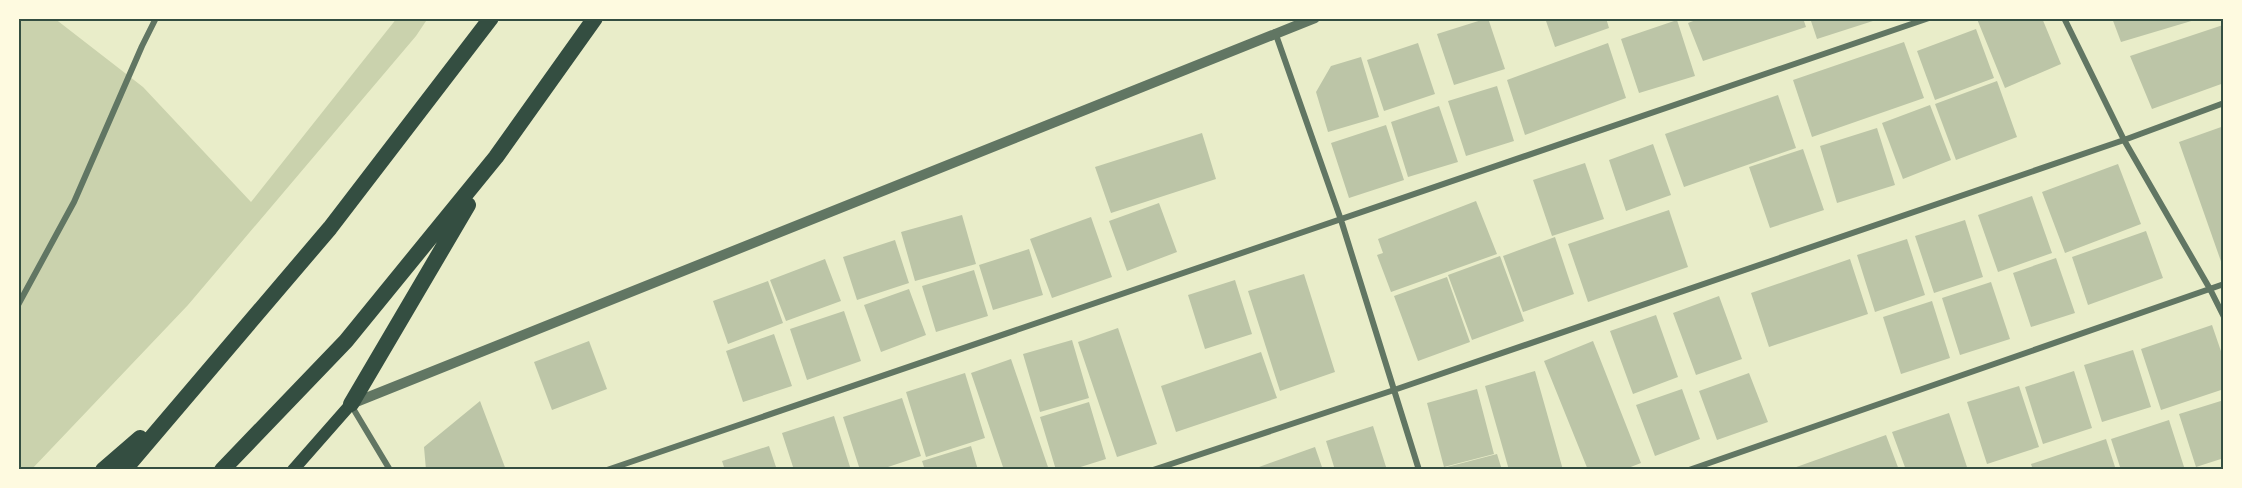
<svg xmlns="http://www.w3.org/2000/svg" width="2242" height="488" font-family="'Roboto Condensed',sans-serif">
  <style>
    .green { fill: #cad2ad }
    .building { fill: #bcc5a7 }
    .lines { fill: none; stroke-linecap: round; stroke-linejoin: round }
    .minor { stroke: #617663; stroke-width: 6 }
    .tertiary { stroke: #617663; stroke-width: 10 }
    .secondary { stroke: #344e41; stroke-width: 12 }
    .trunk { stroke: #344e41; stroke-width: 16 }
    .neatline { fill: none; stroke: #344e41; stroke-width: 2 }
  </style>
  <rect width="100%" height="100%" fill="#e9edc9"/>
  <path class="green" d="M18,18H54L143,87L251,202L397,18H428L416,36L188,305L31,470H18Z"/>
  <path class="building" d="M1488,18L1505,69L1454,85L1437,34Z
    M1545,18H1606L1609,28L1555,47Z
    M1701,18H1803L1806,27L1703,61L1688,23Z
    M1810,18H1875L1876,20L1817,39Z
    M1980,18H2042L2061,64L2005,88L1977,19Z
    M2112,18H2198V19L2121,42Z
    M1677,20L1695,76L1639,93L1621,39Z
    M2223,25L2224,83L2152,109L2130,56Z
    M1976,29L1994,78L1935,100L1917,51Z
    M1904,42L1924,98L1812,137L1793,80Z
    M1418,43L1435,94L1384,111L1367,60Z
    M1608,43L1626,98L1525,135L1507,80Z
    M1361,57L1379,117L1328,132L1316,92L1331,66Z
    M1997,81L2017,137L1956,160L1935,104Z
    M1497,86L1514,141L1466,156L1448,101Z
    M1778,95L1796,148L1684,187L1665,134Z
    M1930,105L1951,160L1903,179L1882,123Z
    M1439,106L1458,162L1408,177L1391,122Z
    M1386,125L1404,180L1349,198L1331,143Z
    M2224,126V270L2179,142Z
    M1877,128L1895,185L1837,203L1820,146Z
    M1202,133L1216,179L1111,213L1095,167Z
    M1653,144L1671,195L1626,211L1609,160Z
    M1803,149L1824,210L1770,228L1749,167Z
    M1585,163L1604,219L1552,236L1533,180Z
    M2118,164L2141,224L2065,253L2042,192Z
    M2032,196L2052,253L1998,272L1978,215Z
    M1476,201L1497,254L1391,292L1377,255L1383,253L1378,239Z
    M1159,203L1177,252L1127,271L1109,221Z
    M1669,210L1688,267L1588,302L1568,244Z
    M962,215L976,264L915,281L901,232Z
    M1091,217L1112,277L1052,298L1030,239Z
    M1965,220L1983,277L1934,293L1915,236Z
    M2146,231L2163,278L2088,305L2072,257Z
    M1555,237L1574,294L1523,312L1503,256Z
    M1907,239L1925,295L1875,312L1857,255Z
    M895,240L909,283L857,300L843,257Z
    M1029,249L1043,295L993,310L979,265Z
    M1500,256L1524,321L1472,340L1448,275Z
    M2056,258L2075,313L2031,327L2013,273Z
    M825,259L841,301L786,321L770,280Z
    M1850,259L1868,314L1769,347L1751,293Z
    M974,270L988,316L936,332L922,286Z
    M1304,274L1335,372L1280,391L1248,291Z
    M1447,277L1470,342L1418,361L1394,296Z
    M1235,280L1252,334L1205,349L1188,295Z
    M768,281L783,323L728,344L713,301Z
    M1991,282L2010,339L1960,355L1942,298Z
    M909,289L926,335L881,352L864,305Z
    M1719,296L1742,359L1696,375L1673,313Z
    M1932,301L1950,358L1901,374L1883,317Z
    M844,311L861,361L807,380L790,329Z
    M1656,315L1678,377L1633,394L1610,331Z
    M2212,325L2224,360V389L2161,410L2141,349Z
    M1118,328L1157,444L1117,457L1078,342Z
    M774,334L792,386L743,402L726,351Z
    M1072,340L1089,398L1040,412L1023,354Z
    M589,341L607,389L552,410L534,362Z
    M1593,341L1641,463L1623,470H1588L1544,361Z
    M2133,350L2151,407L2102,422L2084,365Z
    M1261,352L1277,398L1176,432L1161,386Z
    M1011,359L1049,470H1004L971,373Z
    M1535,371L1563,470H1509L1485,386Z
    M2074,371L2092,428L2043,444L2025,387Z
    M965,373L985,438L926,457L906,392Z
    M1749,373L1768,422L1717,440L1699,391Z
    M2019,386L2039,447L1987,464L1967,402Z
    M1477,389L1494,454L1444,467L1427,403Z
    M1682,389L1700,439L1655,456L1636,405Z
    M902,398L921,456L879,470H860L843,417Z
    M2224,400V458L2196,467L2179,414Z
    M480,401L506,470H426L424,447Z
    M1089,402L1106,459L1071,470H1056L1040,417Z
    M1949,413L1968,470H1906L1892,432Z
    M834,416L851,470H794L782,433Z
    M2169,420L2185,470H2121L2111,439Z
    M1373,426L1387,470H1335L1326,441Z
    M1886,435L1899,470H1788Z
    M2106,439L2116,470H2033L2031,464Z
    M769,446L777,470H725L722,461Z
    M971,446L978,470H925L922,461Z
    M1315,447L1323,470H1260L1259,467Z
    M1497,454L1502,470H1448L1447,467Z"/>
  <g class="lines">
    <path class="minor" d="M2064,18L2124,140L2210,289L2224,317
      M1275,32L1341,220L1419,470
      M18,305L74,202L142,46L156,18
      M351,405L390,470
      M607,470L1929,18
      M1153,470L1394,390L2124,140L2224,103
      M1689,470L2224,284"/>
    <path class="tertiary" d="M351,404L1315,18"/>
    <path class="secondary" d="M293,470L351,404"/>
    <path class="trunk" d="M351,404L468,205
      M103,470L140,438
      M124,470L330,228L491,18
      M222,470L346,341L496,157L595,18"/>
  </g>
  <rect width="2242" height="488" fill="none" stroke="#fefae0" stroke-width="39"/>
  <rect x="20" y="20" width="2202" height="448" class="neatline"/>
</svg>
